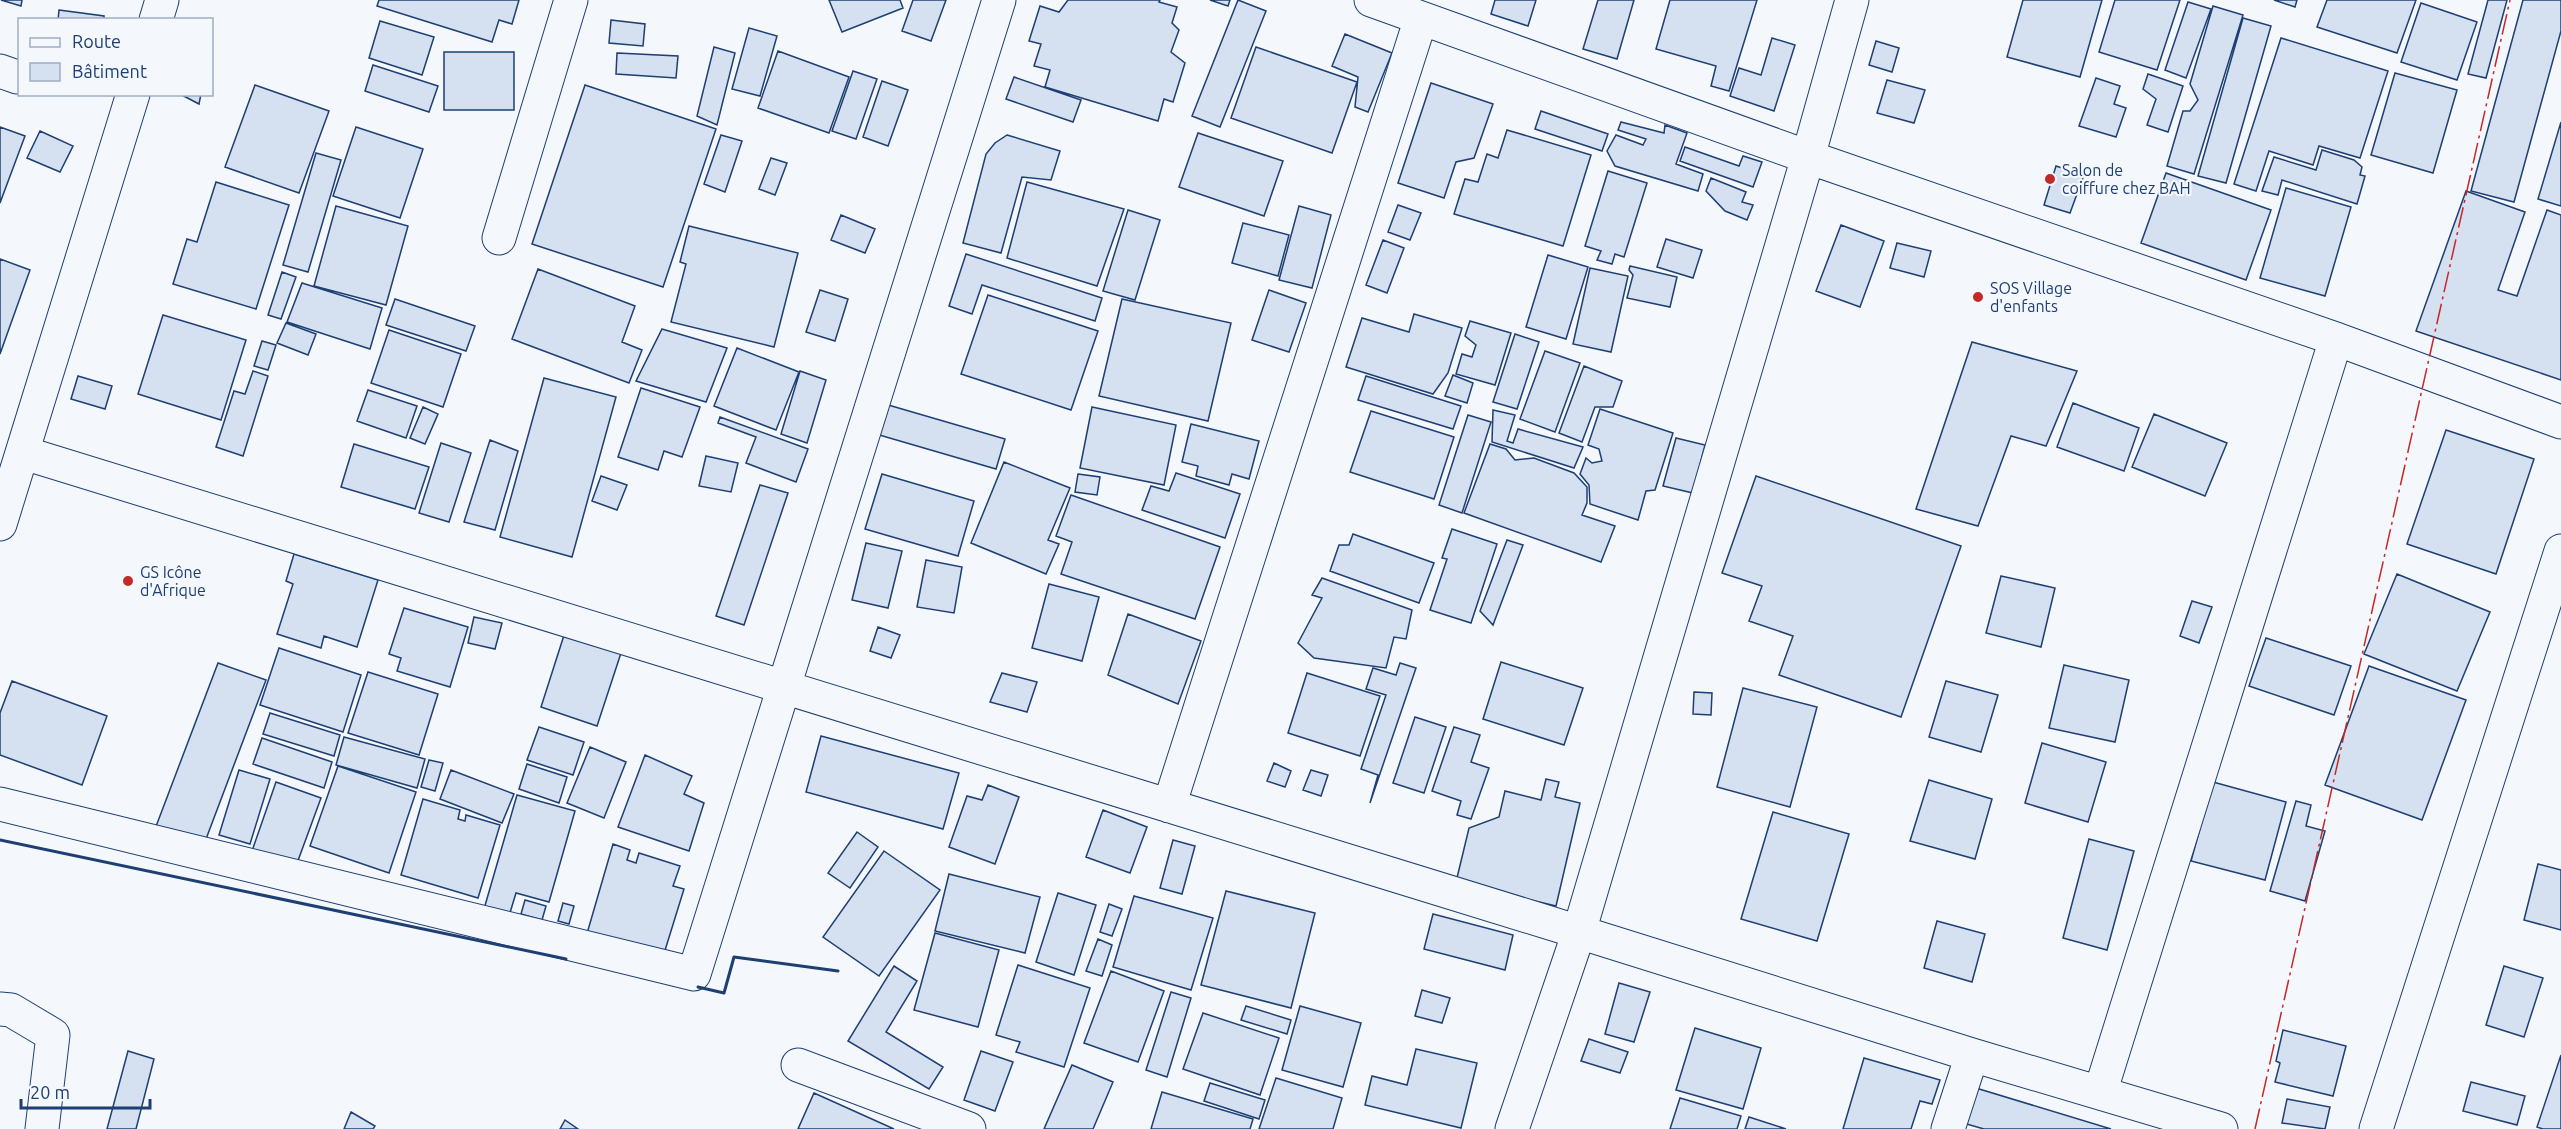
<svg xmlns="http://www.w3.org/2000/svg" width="2561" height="1129" font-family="Ubuntu,sans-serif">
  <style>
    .building { fill: #d5e0f0; stroke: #1d3f73; stroke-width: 1.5 }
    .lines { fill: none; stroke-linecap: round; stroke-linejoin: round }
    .minor-casing { stroke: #1d3f73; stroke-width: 35 }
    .minor { stroke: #f4f7fb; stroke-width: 33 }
    .wall { stroke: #1d3f73; stroke-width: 3 }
    .power { stroke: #c62828; stroke-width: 1.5; stroke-dasharray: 21 4.5 3 4.5; stroke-linecap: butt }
    .poi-dot { fill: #c62828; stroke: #f4f7fb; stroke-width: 2 }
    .labels { text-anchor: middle; stroke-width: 4.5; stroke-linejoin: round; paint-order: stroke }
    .poi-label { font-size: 16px; fill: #1d3f73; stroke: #f4f7fb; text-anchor: start }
  </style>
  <rect width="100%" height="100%" fill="#f4f7fb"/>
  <path class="building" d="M1,0H22L21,6Z
    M379,0H519L512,24L499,20L492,42L377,6Z
    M829,0H900L903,8L842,32Z
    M913,0H946L931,41L902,31Z
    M1068,0H1160L1159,2L1177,7L1172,23L1179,30L1171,52L1185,63L1173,102L1164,99L1158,121L1045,87L1050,70L1034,66L1041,44L1029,41L1040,6L1059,12Z
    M1210,0H1230L1228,6Z
    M1238,0L1266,11L1220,127L1192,116Z
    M1495,0H1536L1528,26L1491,14Z
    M1598,0H1634L1617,59L1583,49Z
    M1670,0H1757L1729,91L1711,86L1716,66L1656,49Z
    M2023,0H2102L2080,77L2007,57Z
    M2115,0H2180L2157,70L2099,52Z
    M2274,0H2297L2295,7Z
    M2327,0H2416L2397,53L2317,27Z
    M2488,0H2507L2486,78L2468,74Z
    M2523,0H2561V31L2514,202L2471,191Z
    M2188,2L2211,9L2186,78L2165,70Z
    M2421,3L2477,22L2457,80L2401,62Z
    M2213,6L2243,15L2194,174L2167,166L2183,111H2190L2198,100L2190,84Z
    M59,10L104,16V20H58Z
    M2243,18L2271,26L2226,183L2198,176Z
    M611,20L645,24L643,46L609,43Z
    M380,21L434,37L422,75L369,58Z
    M749,28L777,36L760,96L732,89Z
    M1345,34L1392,53L1368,112L1355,107L1358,77L1332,66Z
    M1772,38L1795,45L1774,111L1730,96L1739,68L1761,75Z
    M2281,38L2388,71L2360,158L2319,146L2313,165L2269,151L2256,191L2234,184Z
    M1876,41L1899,48L1892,72L1869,65Z
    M714,47L735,53L717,125L697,116Z
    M1256,47L1357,82L1332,153L1231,118Z
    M778,51L849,77L829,133L758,108Z
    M444,52H514V110H444Z
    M617,53L678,56L676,78L616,74Z
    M373,65L438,86L429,112L365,91Z
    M853,71L877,79L856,139L832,131Z
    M2395,73L2457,90L2433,173L2371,155Z
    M2148,74L2183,86L2168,132L2147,125L2156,99L2143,89Z
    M1014,77L1081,100L1073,122L1006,99Z
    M2096,78L2120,86L2114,104L2126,108L2116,137L2079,126Z
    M1887,80L1925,90L1914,123L1877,113Z
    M882,81L908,90L888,146L863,137Z
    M1431,83L1493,104L1474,158L1456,162L1444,198L1398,183Z
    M255,85L329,111L299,193L225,167Z
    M585,85L716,129L663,287L532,244Z
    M180,94H201L199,104Z
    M1541,111L1608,134L1602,151L1535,129Z
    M1621,122L1664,133L1665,125L1687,133L1676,164L1703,174L1698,191L1615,166L1607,151L1616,135L1643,145L1646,139L1618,130Z
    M2561,122V206L2538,199Z
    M0,127L25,136L0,203Z
    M356,127L423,149L400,218L333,196Z
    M1507,130L1591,155L1563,246L1454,214L1465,179L1478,182L1487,154L1498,158Z
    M40,131L73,146L60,172L27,158Z
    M1198,133L1283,161L1264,216L1179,187Z
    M721,135L742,141L725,192L704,184Z
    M1007,135L1060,151L1051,180L1022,177L1001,253L963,243L986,154L995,143Z
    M1685,147L1739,166L1743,156L1762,162L1753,187L1680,161Z
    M2322,150L2354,160L2362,167L2360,175L2365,176L2357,204L2282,180L2278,195L2262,191L2274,157L2316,170Z
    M316,153L341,160L308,272L283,265Z
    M771,158L787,163L775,195L759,189Z
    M2056,166L2084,175L2070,213L2044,205Z
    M1608,171L1647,183L1624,257L1615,254L1612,264L1597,260L1601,251L1585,246Z
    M2166,173L2271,210L2246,280L2141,243Z
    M1711,178L1746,192L1742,202L1753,205L1747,220L1725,211L1706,191Z
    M216,182L289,205L256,309L173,284L187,239L197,242Z
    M1027,182L1124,209L1097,286L1007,258Z
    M2286,188L2351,207L2325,296L2260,278Z
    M2466,191L2525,212L2498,290L2517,296L2547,210L2561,215V380L2416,331Z
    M1398,205L1421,213L1410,240L1388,232Z
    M336,206L408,226L386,305L314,286Z
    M1299,206L1331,215L1312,288L1279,280Z
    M1128,210L1160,220L1135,300L1103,291Z
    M841,215L875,229L865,253L831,240Z
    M1243,223L1289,235L1278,276L1232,263Z
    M1841,225L1884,241L1860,307L1816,291Z
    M689,226L798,253L774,347L671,322L686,264L680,262Z
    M1666,239L1702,250L1693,278L1657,267Z
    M1383,240L1404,248L1387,293L1366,285Z
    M1897,243L1931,251L1924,277L1890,268Z
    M966,254L1102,298L1095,321L982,285L972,314L949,306Z
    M1548,255L1588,267L1566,339L1526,327Z
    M0,259L30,270L0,354Z
    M1630,266L1677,277L1670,307L1627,298L1633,275L1629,270Z
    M1590,268L1628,276L1611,352L1573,344Z
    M538,269L635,306L622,342L642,350L629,383L512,339Z
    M282,272L296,277L281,319L268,315Z
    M302,283L382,308L370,349L287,322Z
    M820,290L848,299L835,341L806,332Z
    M1269,290L1306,303L1289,352L1252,340Z
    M988,295L1098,331L1071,410L961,374Z
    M395,299L475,326L466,351L386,325Z
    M1122,299L1231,323L1208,421L1099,396Z
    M1414,314L1462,328L1448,373L1433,394L1346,367L1362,318L1409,332Z
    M163,315L246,340L221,420L138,394Z
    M1470,321L1511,333L1495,385L1456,374L1462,354L1472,357L1476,345L1465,336Z
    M286,323L316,334L308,355L277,343Z
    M662,329L727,348L706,402L636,381Z
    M389,330L461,354L443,407L371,383Z
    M1515,334L1539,342L1517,409L1493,402Z
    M262,341L276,345L268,370L254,366Z
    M1972,342L2077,371L2046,446L2011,436L1978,526L1916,509Z
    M737,348L799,372L776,430L714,406Z
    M1545,351L1580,363L1555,432L1520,419Z
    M1584,366L1622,381L1613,407H1595L1582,442L1559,433Z
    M253,371L268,376L243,456L216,447L234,391L245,394Z
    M800,371L826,380L807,443L781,434Z
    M1453,375L1473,383L1467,403L1445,396Z
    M78,376L112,386L105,409L71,399Z
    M1366,376L1461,406L1453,429L1358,400Z
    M544,378L616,397L572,557L500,537Z
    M641,388L700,407L682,457L664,451L658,470L618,457Z
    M368,390L417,406L406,438L357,421Z
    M878,402L1005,439L996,469L869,432Z
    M2073,403L2139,428L2124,471L2057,447Z
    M423,407L438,414L425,444L410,438Z
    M1092,407L1176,425L1164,485L1080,468Z
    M1600,409L1673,433L1655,490L1646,491L1638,520L1590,504L1589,485L1580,474L1586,458L1592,463L1602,461L1599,449L1588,445Z
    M1493,410L1515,415L1507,441L1513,443L1518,429L1583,447L1574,468L1492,442Z
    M1371,411L1454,437L1434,499L1350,472Z
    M2154,414L2227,443L2205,496L2132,467Z
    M1468,415L1491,422L1462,513L1439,505Z
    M720,417L808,449L796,482L746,463L756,437L718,423Z
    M1191,424L1259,441L1249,479L1232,474L1229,485L1196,476L1198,466L1182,462Z
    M2446,430L2534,459L2496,574L2407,544Z
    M1676,438L1705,445L1693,493L1663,486Z
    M490,440L518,451L495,530L464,522Z
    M441,443L471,453L449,522L419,513Z
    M354,444L429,467L415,509L341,487Z
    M1490,444L1506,449L1515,460L1534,458L1574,473L1587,487V503L1582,515L1615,526L1601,562L1464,513Z
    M706,456L738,463L731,492L699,486Z
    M1004,462L1070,488L1048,540L1059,544L1046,574L971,543Z
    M1176,473L1240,494L1225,538L1142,510L1151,486L1169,491Z
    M882,474L974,501L958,556L865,529Z
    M1078,474L1100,477L1097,495L1075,492Z
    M601,476L627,485L617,510L592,501Z
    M1756,476L1961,546L1901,717L1779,675L1793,636L1749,621L1762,586L1722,573Z
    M760,485L788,493L744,625L716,616Z
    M1071,495L1220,547L1195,619L1061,574L1072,542L1056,536Z
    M1452,529L1497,544L1471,623L1430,610L1447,559L1442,558Z
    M1353,534L1434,563L1419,603L1330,571L1339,545H1349Z
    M1507,540L1523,545L1493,625L1480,611Z
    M866,543L902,551L888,608L852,600Z
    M294,554L378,580L357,647L324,636L321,648L277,634L293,584L286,581Z
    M926,560L962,567L954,613L917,607Z
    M2397,574L2490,612L2457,691L2364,654Z
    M2001,576L2055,588L2041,647L1986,633Z
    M1322,578L1412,610L1406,639L1394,637L1386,668L1314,658L1298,643L1322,598L1312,595Z
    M1049,584L1099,597L1082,661L1032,648Z
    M2192,601L2212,607L2199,643L2180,636Z
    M404,608L468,627L450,687L397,671L401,658L389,654Z
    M1128,614L1201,641L1178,704L1108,675Z
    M474,617L502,623L495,649L468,643Z
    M878,627L900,635L891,658L870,651Z
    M566,629L623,647L597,726L541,707Z
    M2266,638L2351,666L2334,715L2249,686Z
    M279,648L361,675L343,732L260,705Z
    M1501,662L1583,688L1564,745L1483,719Z
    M218,663L266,680L203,847L155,829Z
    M1400,663L1416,668L1370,803L1378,775L1361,769L1386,695L1366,689L1373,668L1396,675Z
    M2064,665L2129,680L2115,742L2049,728Z
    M2369,666L2466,700L2422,820L2325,785Z
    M368,672L438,694L419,755L348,733Z
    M1002,673L1037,682L1027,712L990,702Z
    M1307,673L1380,696L1360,756L1288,733Z
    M12,681L107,716L82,785L0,755V713Z
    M1946,681L1998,695L1981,752L1929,737Z
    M1743,688L1817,707L1790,807L1717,787Z
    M1694,692L1712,693L1711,715L1693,714Z
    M270,713L340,735L334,756L263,734Z
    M1415,717L1446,727L1424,793L1393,783Z
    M539,727L584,742L573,775L527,760Z
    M1454,727L1480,735L1471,762L1489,768L1471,819L1457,815L1461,801L1432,791Z
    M821,736L959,773L943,829L806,792Z
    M344,737L425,759L417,788L336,765Z
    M262,738L332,762L324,788L253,764Z
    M2042,743L2106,762L2088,822L2025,803Z
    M590,747L626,762L604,818L567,803Z
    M645,755L692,776L684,794L704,803L689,851L618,827Z
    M429,760L443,763L435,791L421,787Z
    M1274,763L1291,771L1285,787L1267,781Z
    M527,764L567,777L559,803L519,789Z
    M338,766L416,792L389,873L310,846Z
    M239,770L270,779L250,844L219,835Z
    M451,770L514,794L502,823L440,799Z
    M1311,770L1328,775L1321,796L1303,790Z
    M1546,779L1559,782L1555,797L1580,803L1556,906L1456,882L1469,828L1499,817L1505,791L1541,800Z
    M1929,780L1992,799L1975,859L1910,841Z
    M276,782L321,798L296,866L252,851Z
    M2213,782L2286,802L2265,880L2191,861Z
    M988,785L1019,797L995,864L949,847L967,796L982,800Z
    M517,795L575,811L549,902L516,893L509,916L484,909Z
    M423,799L460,810L458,819L465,821L466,815L500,825L478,898L401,875Z
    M2296,801L2311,805L2306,826L2325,831L2305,901L2270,891Z
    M1103,810L1147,827L1130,873L1086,857Z
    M1773,812L1849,834L1817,941L1741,919Z
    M857,832L878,847L850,888L828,873Z
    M2089,839L2134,851L2107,950L2063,938Z
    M1173,840L1195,846L1182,894L1160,888Z
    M613,844L630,850L627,860L636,863L639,853L680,866L673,886L684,889L662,960L586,937Z
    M884,851L940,890L879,976L823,937Z
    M2538,864L2561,870V930L2524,920Z
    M949,874L1040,897L1025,953L935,931Z
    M1226,891L1315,913L1291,1008L1201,985Z
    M1058,893L1096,905L1074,975L1036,962Z
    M1134,896L1213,918L1191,990L1113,967Z
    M525,900L546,906L542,920L521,914Z
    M563,903L574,906L569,924L558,921Z
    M1109,904L1122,909L1112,936L1100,932Z
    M1433,914L1513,935L1505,970L1424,949Z
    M1937,921L1985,934L1972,982L1924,968Z
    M935,933L999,950L978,1027L914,1010Z
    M1098,939L1112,945L1102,976L1086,971Z
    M1018,965L1090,988L1064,1067L1016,1052L1020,1042L996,1035Z
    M894,966L917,981L886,1032L943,1067L929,1089L848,1041Z
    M2504,966L2543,978L2524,1037L2486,1025Z
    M1111,971L1164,991L1138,1062L1084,1043Z
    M1619,983L1650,992L1634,1042L1605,1034Z
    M1422,990L1450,998L1442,1023L1415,1016Z
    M1171,992L1191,998L1167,1077L1146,1070Z
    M1246,1006L1291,1020L1287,1034L1241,1020Z
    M1300,1006L1361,1023L1343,1087L1282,1070Z
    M1203,1013L1279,1038L1260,1095L1183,1069Z
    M1695,1028L1761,1048L1743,1109L1676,1090Z
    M2283,1030L2346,1046L2333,1096L2275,1082L2280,1063L2276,1061Z
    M1589,1039L1628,1052L1620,1073L1581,1061Z
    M1416,1049L1477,1063L1461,1128L1365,1105L1372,1076L1407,1085Z
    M128,1051L154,1059L136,1129H107Z
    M981,1051L1013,1062L995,1111L964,1100Z
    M2561,1055V1129H2543L2537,1127Z
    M1864,1058L1940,1080L1932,1104L1920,1101L1911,1129H1843Z
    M1072,1065L1113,1082L1093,1129H1044Z
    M1276,1078L1342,1098L1333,1129H1259Z
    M2471,1082L2525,1096L2517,1125L2463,1111Z
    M1210,1083L1265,1100L1259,1119L1204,1101Z
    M1966,1085L2111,1129H1984L1956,1121Z
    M1162,1092L1253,1119L1250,1129H1151Z
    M814,1093L894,1129H798Z
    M1680,1098L1741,1116L1737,1129H1670Z
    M2287,1099L2330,1107L2325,1129L2282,1123Z
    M351,1112L375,1126L373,1129H344Z
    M1749,1117L1786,1129H1745Z
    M565,1120L578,1129H560Z"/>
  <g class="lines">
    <g class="minor-casing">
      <path id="minor" d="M1371,0L1808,157L2336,339L2561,422
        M156,20L162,0
        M0,71L17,77
        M499,238L571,0
        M24,453L1579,932L1972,1055L2221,1129
        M0,524L133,94
        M0,804L694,974L999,0
        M1169,806L1421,18
        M0,1009L11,1010L53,1035L42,1129
        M798,1065L969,1129
        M2100,1093L2336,339
        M1512,1129L1579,932L1808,157L1852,0
        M1948,1129L1972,1055
        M2376,1129L2561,551"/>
    </g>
    <use href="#minor" class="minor"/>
    <path class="wall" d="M0,840L566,959
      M698,987L724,993L734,957L838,971"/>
    <path class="power" d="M2255,1129L2510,0"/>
  </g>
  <g class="poi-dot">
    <circle cx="2050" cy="179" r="6"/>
    <circle cx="1978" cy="297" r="6"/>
    <circle cx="128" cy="581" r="6"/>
  </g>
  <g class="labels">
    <g class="poi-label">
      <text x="2062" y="176">Salon de<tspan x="2062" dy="18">coiffure chez BAH</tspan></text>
      <text x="1990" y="294">SOS Village<tspan x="1990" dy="18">d'enfants</tspan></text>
      <text x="140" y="578">GS Icône<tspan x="140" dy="18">d'Afrique</tspan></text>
    </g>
  </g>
  <rect x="18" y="18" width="195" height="78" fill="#f4f7fb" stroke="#9eadc5" stroke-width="1.5"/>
  <rect x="30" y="38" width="30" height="9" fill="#f4f7fb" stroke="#9eadc5" stroke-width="1.5"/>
  <text x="72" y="48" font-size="18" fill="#1d3f73">Route</text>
  <rect x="30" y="63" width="30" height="18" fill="#d5e0f0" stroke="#9eadc5" stroke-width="1.5"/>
  <text x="72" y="78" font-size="18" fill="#1d3f73">Bâtiment</text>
  <path d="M21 1099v9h129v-9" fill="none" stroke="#1d3f73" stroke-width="3"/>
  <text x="30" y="1099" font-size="18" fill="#1d3f73" stroke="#f4f7fb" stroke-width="4.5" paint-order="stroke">20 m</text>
</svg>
